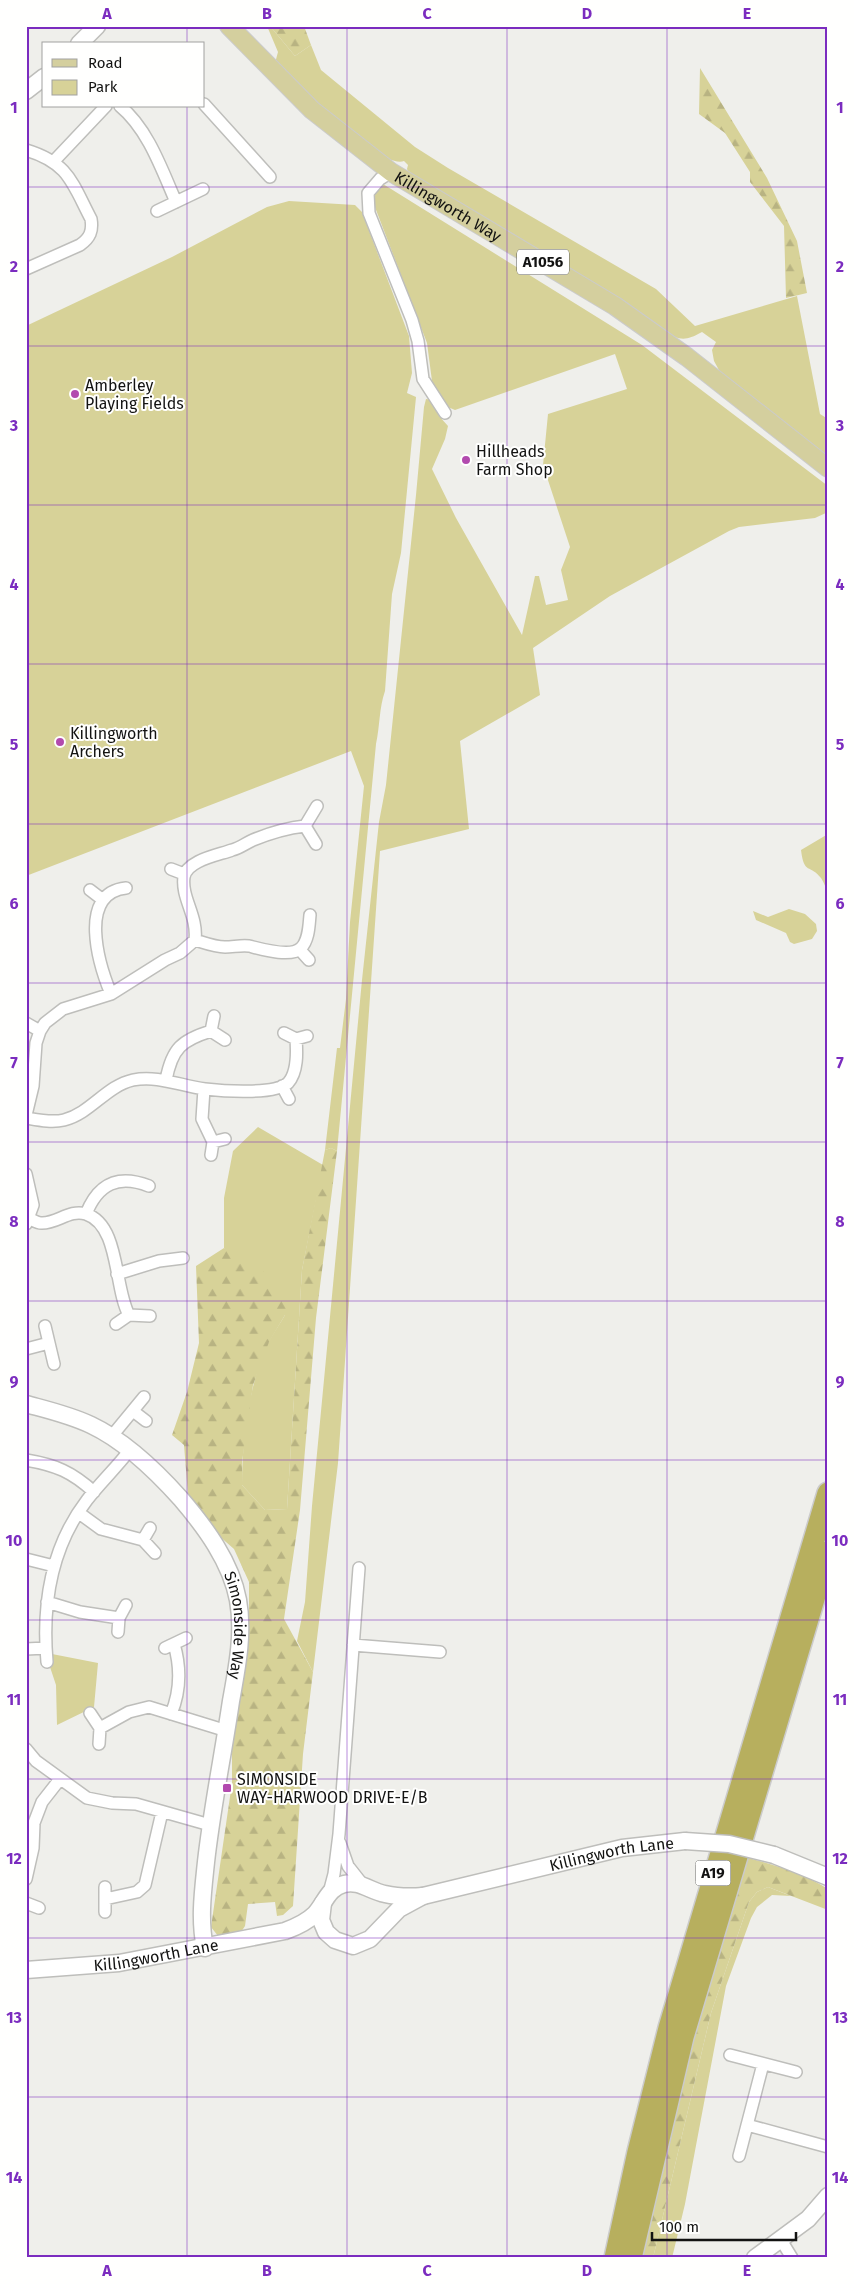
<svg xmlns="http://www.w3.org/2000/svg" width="854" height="2284" font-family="'Fira Sans',sans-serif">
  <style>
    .green { fill: #d7d298 }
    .forest { fill: url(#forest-firs) }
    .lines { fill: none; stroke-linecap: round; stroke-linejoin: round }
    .street-casing { stroke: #bebebb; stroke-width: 14 }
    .secondary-casing { stroke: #bebebb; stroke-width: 19 }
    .primary-casing { stroke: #cbcbcb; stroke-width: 20 }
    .highway-casing { stroke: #cbcbcb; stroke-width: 24 }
    .street { stroke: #fff; stroke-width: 11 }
    .secondary { stroke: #fff; stroke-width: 16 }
    .primary { stroke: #d4cf9e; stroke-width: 18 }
    .highway { stroke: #b7af5e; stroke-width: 21 }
    .secondary-bridge-casing { stroke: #bebebb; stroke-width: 19; stroke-linecap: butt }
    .secondary-bridge { stroke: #fff; stroke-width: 16 }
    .grid { fill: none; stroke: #7b2cbf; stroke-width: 1; stroke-opacity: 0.55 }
    .poi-dot { fill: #b24aae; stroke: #fffffe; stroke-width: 2 }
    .labels { text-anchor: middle; stroke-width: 4; stroke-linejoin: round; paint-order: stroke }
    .shield { fill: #fffffe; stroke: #5a5a59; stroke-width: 1 }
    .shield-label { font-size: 15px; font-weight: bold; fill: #131312 }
    .street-label { font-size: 16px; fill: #131312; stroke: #fffffe }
    .poi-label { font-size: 16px; fill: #131312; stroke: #fffffe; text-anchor: start }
    .neatline { fill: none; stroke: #7b2cbf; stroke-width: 2 }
    .grid-label { font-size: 16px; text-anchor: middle; font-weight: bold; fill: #7b2cbf }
  </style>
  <defs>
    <pattern id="forest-firs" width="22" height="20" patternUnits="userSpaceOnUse" patternTransform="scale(1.25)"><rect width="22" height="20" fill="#d7d298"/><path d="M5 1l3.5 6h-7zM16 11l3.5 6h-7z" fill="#b8b382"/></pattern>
  </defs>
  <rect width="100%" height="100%" fill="#efefeb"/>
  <path class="green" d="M267,26H270L295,56L311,45L321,70L415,147L448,168L656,289L695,326L797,296L820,414L828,419V457L720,372L714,361L712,350L716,342L702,332C684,342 680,340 662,331L409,174L407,169L408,165L404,161C382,171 293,81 275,63L278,52Z
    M383,184L642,345L828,486V512L815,518L739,527L729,531L610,596L533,648L540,695L460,741L469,829L380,851L338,1463L313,1672L297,1641L305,1602L312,1506L362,980L379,822L386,785L416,495L424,407L426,399L432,400L439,416L448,426L445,439L432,469L456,518L522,635L535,576H539L546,605L568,600L561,570L570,547L543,465L548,414L627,389L615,354L455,410L443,405L432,381L427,343L373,202L376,190Z
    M289,201L355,205L362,212L409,336L412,373L407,393L416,397L401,553L392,594L385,691C379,708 380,726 376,744L337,1151L331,1148L325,1150L337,1048H340L346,999L350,922L364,786L351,751L26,876V326L172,257L267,207Z
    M828,834V893C826,889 824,882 821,878C810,864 804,875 801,850Z
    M789,909L805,914L816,924L817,931L812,939L794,944L790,942L786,933L756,920L753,911L768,917Z
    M258,1127L323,1165L302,1270L287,1509L265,1510L242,1485C242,1439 249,1382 269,1341C274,1332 280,1324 285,1315L224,1248V1198L233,1151Z
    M52,1654L98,1663L94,1707L57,1725L56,1685L50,1667Z
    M768,1887L791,1896L772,1895L757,1907L751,1918L726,1986L685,2204L672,2258H653L711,2013L749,1902L757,1892Z"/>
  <path class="forest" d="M270,26H304L311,45L295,56Z
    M700,68L767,178L797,241L807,293L786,298L784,226L750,182V172L725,133L699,114Z
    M331,1148L337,1151L316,1318L300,1510L284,1619L313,1672L303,1754L293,1906L283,1915L277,1916L275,1902L248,1904L245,1926L241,1932L218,1936L211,1927L232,1783V1744L249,1634V1582L234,1549L210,1528L188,1495L184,1445L172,1435L187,1392L199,1343L196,1266L224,1248L259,1266L287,1300L285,1315L269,1342L253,1385L242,1462V1485L265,1510L287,1509L302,1270L325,1150Z
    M744,1857C772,1864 803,1873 828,1889V1910L768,1887L757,1892L749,1902L711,2013L653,2258H639L662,2151Z"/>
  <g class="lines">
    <g class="street-casing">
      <path id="street" d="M204,104L270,177
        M120,106C148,129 162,170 176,202
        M26,150C69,163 72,183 91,219C93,231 90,238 80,245L26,269
        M54,161L106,106
        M391,172L380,179L368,193L369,213L412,320L418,341L423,379L445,413
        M157,211L203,189
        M316,844L305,826L317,806
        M171,869L184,874
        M90,890L103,900
        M195,940C205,943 215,947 225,947C233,947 241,945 249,946C261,949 291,958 301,948C309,940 309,925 310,915
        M300,950L309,960
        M111,994C99,965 77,893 126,888
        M214,1016L211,1031L225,1040
        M26,1023L40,1031
        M284,1033L296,1039L307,1036
        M166,1080C172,1048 182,1040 211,1031
        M282,1086L289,1099
        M204,1089L202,1119L213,1142
        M26,1115L33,1086L36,1043L40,1031L45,1023L63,1009L111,994L165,960L180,953L195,940C198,916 181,898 184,877C187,860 219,855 232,850C240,848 246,843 253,840C270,833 287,828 305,826
        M26,1118C38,1120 52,1123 64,1120C91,1113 106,1086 133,1080C158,1075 181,1086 205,1089C222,1091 275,1095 288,1083C298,1072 297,1052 296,1039
        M211,1155L213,1142L225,1139
        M26,1174L33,1205L26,1224
        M86,1214C98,1184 118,1174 149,1186
        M30,1219C33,1220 37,1223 41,1223C57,1224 69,1209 86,1214C120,1225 114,1288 129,1315
        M117,1274L159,1261L183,1258
        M116,1324L129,1315L150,1316
        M45,1326L54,1364
        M26,1349L49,1343
        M133,1411L146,1421
        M111,1437L144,1397
        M26,1460C56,1465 72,1472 94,1492
        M79,1513L101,1529L143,1540L155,1553
        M143,1540L150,1528
        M26,1559L54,1566
        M47,1602L80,1612L119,1618
        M118,1632L119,1618L126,1605
        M353,1645L440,1652
        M165,1648L186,1638
        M26,1649L46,1648
        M47,1662C42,1605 51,1547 87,1500C100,1483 116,1468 129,1451
        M90,1713L100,1728L99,1744
        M171,1714C181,1690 181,1668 174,1644
        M100,1728L129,1712L149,1707L227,1731
        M26,1749L36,1761L87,1798L112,1803L136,1804L210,1825
        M340,1843L348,1866L363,1885
        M26,1879L33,1848L34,1823L42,1802L60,1779
        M329,1893L334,1874L339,1834L359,1568
        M105,1899L137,1892L145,1885L162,1812
        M26,1903L39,1908
        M105,1912V1887
        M730,2055L796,2072
        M747,2125L828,2147
        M739,2156L763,2064
        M781,2240L792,2258"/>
    </g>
    <g class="secondary-casing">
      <g id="secondary">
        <path d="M79,44L97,26"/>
        <path d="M26,91L44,77"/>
        <path id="s1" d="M26,1404C48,1410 70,1415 91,1425C125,1441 156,1471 181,1499C205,1527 231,1562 238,1600C244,1633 237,1668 231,1701C223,1755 212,1808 206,1862C203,1891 199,1919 205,1948"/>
        <path d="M774,1855L828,1877"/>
        <path id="s2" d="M323,1903L321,1920L326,1932L335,1940L353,1946L370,1939L399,1909L423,1896L622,1848L685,1841"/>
        <path id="s3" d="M26,1970L119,1963L285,1931C296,1927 307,1922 315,1914C325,1903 328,1888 344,1884C359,1880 370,1891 385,1894C398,1897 410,1897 423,1896"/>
        <path d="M755,2258L808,2219L828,2196"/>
      </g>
    </g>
    <g class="primary-casing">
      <g id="primary">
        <path id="s4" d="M229,26L312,110L391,172L615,306L687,357L828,468"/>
      </g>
    </g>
    <g class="highway-casing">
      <path id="highway" d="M615,2258L638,2152L669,2028L828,1493
        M631,2258L683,2037L828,1552"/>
    </g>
    <use href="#street" class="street"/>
    <use href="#secondary" class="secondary"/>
    <use href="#primary" class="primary"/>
    <use href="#highway" class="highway"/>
    <g class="secondary-bridge-casing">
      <path id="secondary-bridge" d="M685,1841L729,1844L774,1855"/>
    </g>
    <use href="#secondary-bridge" class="secondary-bridge"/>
  </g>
  <path class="grid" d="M187,26V44M347,26V2258M507,26V2258M667,26V2258M187,106V2258M26,187H828M26,346H828M26,505H828M26,664H828M26,824H828M26,983H828M26,1142H828M26,1301H828M26,1460H828M26,1620H828M26,1779H828M26,1938H828M26,2097H828"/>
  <g class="poi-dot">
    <circle cx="75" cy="394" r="5"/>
    <circle cx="466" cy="460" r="5"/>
    <circle cx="60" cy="742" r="5"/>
    <rect x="222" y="1783" width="10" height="10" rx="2.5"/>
  </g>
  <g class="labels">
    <g class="shield">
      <rect x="517" y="249.5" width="52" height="25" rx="4"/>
      <rect x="695.5" y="1860.5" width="35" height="25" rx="4"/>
    </g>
    <g class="shield-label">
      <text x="543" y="267">A1056</text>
      <text x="713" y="1878">A19</text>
    </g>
    <g class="street-label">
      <text dy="6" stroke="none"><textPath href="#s4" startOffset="285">Killingworth Way</textPath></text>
      <text dy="6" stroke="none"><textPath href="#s1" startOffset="328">Simonside Way</textPath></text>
      <text dy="6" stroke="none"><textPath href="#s2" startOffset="342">Killingworth Lane</textPath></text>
      <text dy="6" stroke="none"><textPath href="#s3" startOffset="131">Killingworth Lane</textPath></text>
    </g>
    <g class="poi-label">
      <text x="85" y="391">Amberley<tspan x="85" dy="18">Playing Fields</tspan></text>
      <text x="476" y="457">Hillheads<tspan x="476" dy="18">Farm Shop</tspan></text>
      <text x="70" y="739">Killingworth<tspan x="70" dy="18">Archers</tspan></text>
      <text x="237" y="1785">SIMONSIDE<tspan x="237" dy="18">WAY-HARWOOD DRIVE-E/B</tspan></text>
    </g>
  </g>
  <rect width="854" height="2284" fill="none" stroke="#fffffe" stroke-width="55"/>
  <rect x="42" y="42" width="162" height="65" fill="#fffffe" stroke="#a1a1a0"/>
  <rect x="52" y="59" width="25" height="8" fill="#d4cf9e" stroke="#a1a1a0"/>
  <text x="88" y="68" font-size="15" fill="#131312">Road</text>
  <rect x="52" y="80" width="25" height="15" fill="#d7d298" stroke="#a1a1a0"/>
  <text x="88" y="92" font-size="15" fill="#131312">Park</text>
  <path d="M652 2232v8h144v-8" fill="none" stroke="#131312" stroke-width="2.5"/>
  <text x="659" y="2232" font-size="15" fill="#131312" stroke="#fffffe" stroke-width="4" paint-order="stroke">100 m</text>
  <rect x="28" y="28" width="798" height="2228" class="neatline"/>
  <g class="grid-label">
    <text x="107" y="19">A</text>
    <text x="267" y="19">B</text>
    <text x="427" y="19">C</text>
    <text x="587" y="19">D</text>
    <text x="747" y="19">E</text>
    <text x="14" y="113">1</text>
    <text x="840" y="113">1</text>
    <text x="14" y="272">2</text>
    <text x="840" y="272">2</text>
    <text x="14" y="431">3</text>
    <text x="840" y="431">3</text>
    <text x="14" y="590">4</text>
    <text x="840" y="590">4</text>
    <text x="14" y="750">5</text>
    <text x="840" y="750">5</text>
    <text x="14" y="909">6</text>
    <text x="840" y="909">6</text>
    <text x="14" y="1068">7</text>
    <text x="840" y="1068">7</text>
    <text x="14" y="1227">8</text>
    <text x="840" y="1227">8</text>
    <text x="14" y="1387">9</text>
    <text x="840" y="1387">9</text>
    <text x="14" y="1546">10</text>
    <text x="840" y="1546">10</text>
    <text x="14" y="1705">11</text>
    <text x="840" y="1705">11</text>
    <text x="14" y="1864">12</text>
    <text x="840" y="1864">12</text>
    <text x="14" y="2023">13</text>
    <text x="840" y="2023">13</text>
    <text x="14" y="2183">14</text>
    <text x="840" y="2183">14</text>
    <text x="107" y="2276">A</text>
    <text x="267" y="2276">B</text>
    <text x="427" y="2276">C</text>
    <text x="587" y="2276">D</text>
    <text x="747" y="2276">E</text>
  </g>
</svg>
